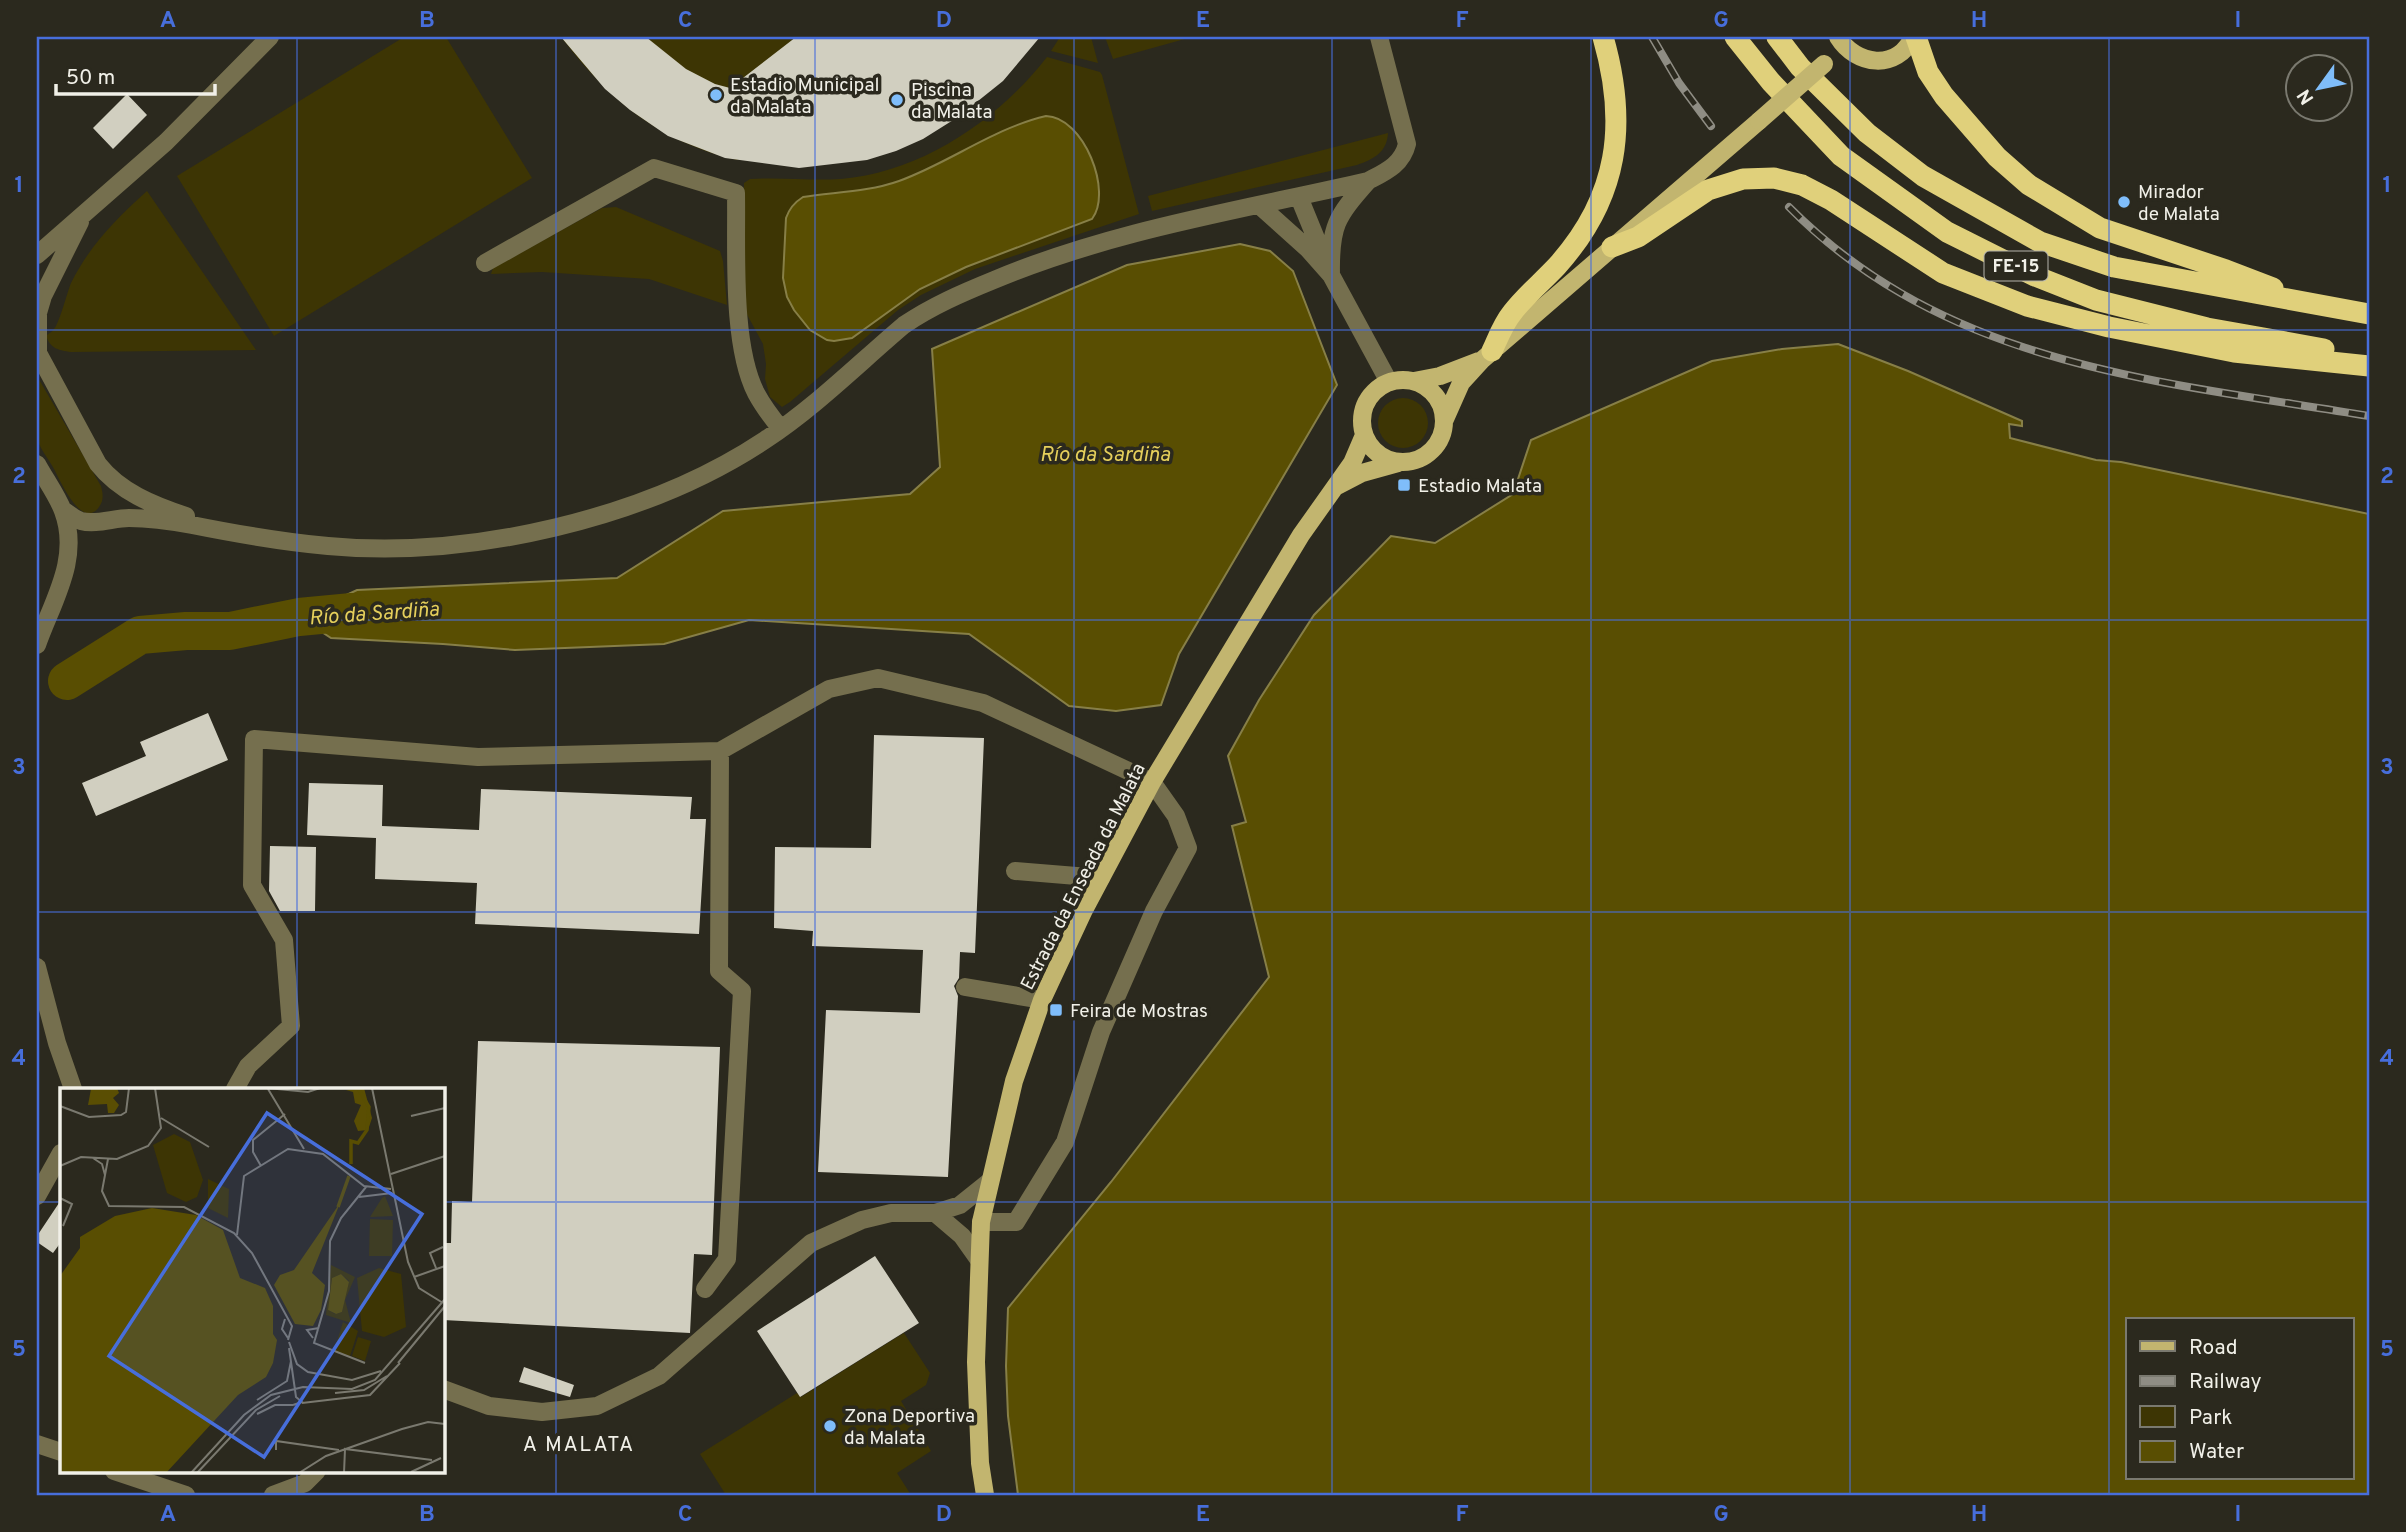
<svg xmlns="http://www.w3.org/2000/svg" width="2406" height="1532" font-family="Overpass,sans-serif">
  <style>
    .green { fill: #3d3504; fill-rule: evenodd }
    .water { fill: #594e02; stroke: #877f47; stroke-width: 2; fill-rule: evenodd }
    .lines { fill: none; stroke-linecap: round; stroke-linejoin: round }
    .river { stroke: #594e02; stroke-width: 38 }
    .building { fill: #d1cfc0 }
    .minor { stroke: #756f4e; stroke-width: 18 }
    .major { stroke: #c2b56f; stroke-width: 18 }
    .highway { stroke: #e0d07b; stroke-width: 21 }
    .rail-casing { stroke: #8f8d84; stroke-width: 8 }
    .rail { stroke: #2b291e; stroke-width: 5; stroke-dasharray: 16; stroke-linecap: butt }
    .major-bridge { stroke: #c2b56f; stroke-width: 18 }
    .grid { fill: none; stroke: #476edb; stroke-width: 2; stroke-opacity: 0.55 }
    .poi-dot { fill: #7fbdfa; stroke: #2b291e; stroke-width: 2.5 }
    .labels { text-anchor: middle; stroke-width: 7; stroke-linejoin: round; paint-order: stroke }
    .shield { fill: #2b291e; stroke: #b6b4ab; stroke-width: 2 }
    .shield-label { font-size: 18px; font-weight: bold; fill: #f1f0e8 }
    .poi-label { font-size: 19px; fill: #f1f0e8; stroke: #2b291e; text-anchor: start }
    .street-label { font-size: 19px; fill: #f1f0e8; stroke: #2b291e }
    .water-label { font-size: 21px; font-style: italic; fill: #e5cf5b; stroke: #2b291e }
    .neighbourhood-label { font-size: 21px; letter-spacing: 2px; fill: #f1f0e8; stroke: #2b291e }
    .inset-river { fill: none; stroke: #594e02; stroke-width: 3.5 }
    .inset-road { fill: none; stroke: #7a796f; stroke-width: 2 }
    .view { fill: #476edb; fill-opacity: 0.15; stroke: #476edb; stroke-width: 3.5 }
    .inset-edge { fill: none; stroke: #f1f0e8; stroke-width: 3.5 }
    .neatline { fill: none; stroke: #476edb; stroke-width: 2.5 }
    .grid-label { font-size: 23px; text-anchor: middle; font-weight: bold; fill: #476edb }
  </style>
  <rect width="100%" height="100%" fill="#2b291e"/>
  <path class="green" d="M404,37H446L532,178L274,336L177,176Z
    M561,37H897L737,160C659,142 609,100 561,37Z
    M1060,37H1091L1098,63L1051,51Z
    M1105,37H1192L1113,59Z
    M1047,57L1100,72L1102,75L1139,214L975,269L921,295L898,310L790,402L782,407L770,397L765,379L766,364L763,344L744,309V183L750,179C780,177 810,181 841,179C922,172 998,120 1047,57ZM1051,116C1100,135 1095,177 1092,219L946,276L907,297L852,338L810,330L794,310L788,211L804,196L851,192L899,181L999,134L1040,118Z
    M1388,133C1387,152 1374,159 1357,165L1152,211L1148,196Z
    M147,191L256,350L71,352C58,350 51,349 46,336C49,333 52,332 54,329C59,324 67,293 71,283C90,245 116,219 147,191Z
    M616,207L720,251L723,261L727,305L649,279L542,272L491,274L493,268L602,208Z
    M37,376L101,486C103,494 104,500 99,507C82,531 60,480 54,469C49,460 41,450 38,441C33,428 37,391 37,376Z
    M1378 423a25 25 0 1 1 50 0a25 25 0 1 1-50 0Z
    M904,1333L930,1373L926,1385L901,1401L931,1451L897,1473L911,1495H726L700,1454L797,1393L801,1397Z"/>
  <path class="water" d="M1046,116C1084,117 1113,192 1092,219L966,267L920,289L852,338L834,341L827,340L810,330L794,310L787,297L783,278L786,218C789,209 795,202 803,197C835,192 868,192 899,181C949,163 994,128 1046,116Z
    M1240,244L1270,251L1293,271L1337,385L1179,654L1161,705L1116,711L1069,706L969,634L749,620L664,644L515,650L443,644L331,638L299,617L357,590L617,578L723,511L910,494L940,467L932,349L1127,265Z
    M1838,344L1908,371L2022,421V426L2009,424L2010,438L2096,460L2121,462L2369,514V1495H1018L1008,1416L1006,1366L1008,1308L1111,1182L1269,977L1232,826L1246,822L1228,756L1259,700L1314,615L1391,536L1435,543L1513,494L1531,440L1712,361L1782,349ZM2128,1320H2352V1478H2128Z"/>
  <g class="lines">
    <path class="river" d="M67,681L140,635L186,631H230L299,617L352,612"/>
  </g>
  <path class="building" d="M561,37H646L686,69L715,84L730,88L796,37H1040L1003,81L958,117L923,139L896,151L867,160L799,168L725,158L668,136L630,110L605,89Z
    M127,94L147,115L113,149L93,128Z
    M208,713L228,760L96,816L82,783L146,756L140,742Z
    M874,735L984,738L975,953L960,952L959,978L954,986L958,996L948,1177L818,1172L826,1010L920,1013L923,950L812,946L813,931L774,928L775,847L871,848Z
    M309,783L383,785L382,826L479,830L481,789L692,797L690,819H706L699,934L475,924L477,883L375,879L376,838L307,835Z
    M270,846L316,847L315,911H280L269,891Z
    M478,1041L720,1047L712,1255L694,1254L690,1333L443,1320V1243H451L452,1201L472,1202Z
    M61,1200V1242L53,1253L37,1242V1236Z
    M875,1256L919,1323L800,1397L757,1331Z
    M524,1367L574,1385L570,1397L519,1382Z"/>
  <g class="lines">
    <path class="minor" d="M1299,197L1331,275L1389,382
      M1259,205L1308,249L1331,275C1330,226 1336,217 1368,181
      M37,255L166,142L270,37
      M485,263L654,168L736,193C737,249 731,344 756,393C763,406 772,418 781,429
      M37,351L98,464C120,492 153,505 186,516
      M38,353V313L43,296L80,222
      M37,464C45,479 57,495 63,511C81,559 52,602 37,645
      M63,510C69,514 75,519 81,521C96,525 114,518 129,518C150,518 171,521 192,525C237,534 282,542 328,546C470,559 646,519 765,440C814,408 858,364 904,325C932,306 962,293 994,280C1113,230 1242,210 1368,181C1385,172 1402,165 1407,144L1379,37
      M1015,871L1101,878
      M37,967L57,1043L73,1089
      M965,987L1042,1000
      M235,1089L248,1066L291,1026L284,940L252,885L254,739L478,757L720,751L829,689L878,678L983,703L1152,782L1176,816L1188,848L1154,911L1101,1032L1065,1142L1016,1222H981
      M37,1196L61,1153
      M935,1213L962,1236L979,1260
      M705,1289L727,1259L742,991L719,971L720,751
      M443,1389L489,1406L542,1412L597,1406L659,1376L811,1243L862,1220L891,1213H935L960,1205L990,1181
      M37,1444L61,1452
      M114,1471L186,1495
      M273,1495L305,1483L317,1471"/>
    <path class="major" d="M1838,37C1856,66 1897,71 1913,37
      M1362 421a41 41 0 1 1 82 0a41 41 0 1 1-82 0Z
      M1414,381L1440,376L1479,361
      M1445,419L1461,383L1482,360L1759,121
      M1337,486L1362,473L1398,463
      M985,1495L980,1463L976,1362L981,1222L1014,1081L1042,1000L1084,910L1152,782L1301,535L1352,463L1364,435"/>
    <path class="highway" d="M1735,37L1771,82L1841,156L1947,232L2035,276L2096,300L2207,328L2324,349
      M1777,37L1800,67L1867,133L1923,176L2040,242L2114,267L2369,314
      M1916,37L1928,72L1944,96L1997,157L2029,185L2100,228L2226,270L2273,288
      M1612,247L1638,237L1708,190L1743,179L1774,178L1802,185L1831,200L1943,273L2027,306L2109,327L2234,352L2369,366
      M1492,351C1498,338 1503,324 1512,313C1525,296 1542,282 1557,266C1619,197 1628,124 1603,37"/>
    <g class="rail-casing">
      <path id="rail" d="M1652,37L1679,83L1711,126
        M1789,207C1948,367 2159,381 2369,416"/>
    </g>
    <use href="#rail" class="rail"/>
    <path class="major-bridge" d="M1759,121L1824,64"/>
  </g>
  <path class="grid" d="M297,37V1089M556,37V1495M815,37V1495M1074,37V1495M1332,37V1495M1591,37V1495M1850,37V1495M2109,37V1495M37,330H2369M37,620H2369M37,912H2369M37,1202H61M443,1202H2369M297,1471V1495"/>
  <g class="poi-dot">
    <circle cx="716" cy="95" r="7"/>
    <circle cx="897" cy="100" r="7"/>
    <circle cx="2124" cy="202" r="7"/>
    <rect x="1397" y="478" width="14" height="14" rx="3.5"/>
    <rect x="1049" y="1003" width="14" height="14" rx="3.5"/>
    <circle cx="830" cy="1426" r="7"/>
  </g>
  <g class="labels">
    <rect class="shield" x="1984.5" y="251.5" width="63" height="29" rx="5"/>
    <g class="shield-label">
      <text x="2016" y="272">FE-15</text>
    </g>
    <g class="poi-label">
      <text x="730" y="91">Estadio Municipal<tspan x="730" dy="22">da Malata</tspan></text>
      <text x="911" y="96">Piscina<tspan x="911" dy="22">da Malata</tspan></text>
      <text x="2138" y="198">Mirador<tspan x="2138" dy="22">de Malata</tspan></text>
      <text x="1418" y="492">Estadio Malata</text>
      <text x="1070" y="1017">Feira de Mostras</text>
      <text x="844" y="1422">Zona Deportiva<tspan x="844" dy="22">da Malata</tspan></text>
    </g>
    <g class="street-label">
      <text transform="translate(1082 876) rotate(-63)" y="7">Estrada da Enseada da Malata</text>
    </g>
    <g class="water-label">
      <text x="1105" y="461">Río da Sardiña</text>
      <text transform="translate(374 613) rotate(-4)" y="7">Río da Sardiña</text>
    </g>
    <g class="neighbourhood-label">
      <text x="579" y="1451">A MALATA</text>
    </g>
  </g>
  <g transform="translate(60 1088)">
    <rect width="385" height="385" fill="#2b291e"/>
    <path d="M114,46L130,54L143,92L137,109L126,114L107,105L93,57ZM148,91L169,101L168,130L148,120ZM325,108L333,128L310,129L322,110ZM310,131L333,132L332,168H309ZM271,177L295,189L285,212L291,235L266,227ZM281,186L289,193L282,224L275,226L268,222L272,190ZM319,180L341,186L346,239L324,249L302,243L297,190ZM283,234L298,243L290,268L274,263ZM298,249L311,253L305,273L292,268Z" fill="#3d3504" fill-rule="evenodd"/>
    <path d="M57,0L59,5L53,10L59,17L54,25H48L47,16L28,17L31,1ZM304,0L312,30L308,42L298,43L294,33L301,17L295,15L293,4L286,2Z" fill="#5a4e03"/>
    <path d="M280,115L252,185L265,197L261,222L253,238L235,236L214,197L220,187L234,182ZM92,120L136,127L163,142L180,190L205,200L213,218V246L217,252L213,275L206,289L178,307L106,385H0V188L20,160V149L55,128ZM281,186L289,194L282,224L276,226L268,222L272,190Z" fill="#594e02"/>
    <path class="inset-river" d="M291,76V53L298,55L307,42L309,19L298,0M278,119L289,88"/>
    <path class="inset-road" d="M207,0L248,4L260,0M312,0L348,174L359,200L383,215M208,1L244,61M0,18L29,29L61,27L66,24L69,0M351,28L385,20M101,30L149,59M33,70L42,76L45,87M48,71L42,103L49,118L124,119L174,145L192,165L232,238L228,252M0,78L21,69L57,71L88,58L101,40L95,0M201,78L193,64V52L225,26M331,86L385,68M299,109L332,105M0,110L12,116L3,138M177,147L184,88L228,61L263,66L304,98L331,101M376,180L370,165L383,159M354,189L385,178M225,231L222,241L228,250M253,250L247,242L259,240M229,254L237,276L248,284L292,292L321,283M229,260L236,309L242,314L233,317M305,275L254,255L269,203L270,153L281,130L306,99M338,275L385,218M275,305L304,302L327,288M197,312L227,293L231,273M242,315L310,307L340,275M197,326L215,317H233M216,362V353L279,362M351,384L381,370M131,385L184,327L211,307L243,299L292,301L315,292L385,211M137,385L196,322L220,308M239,385L266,368L342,341L368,334L385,336M284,385L285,361L372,372"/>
    <path class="view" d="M207,25L362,126L204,369L49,268Z"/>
    <rect width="385" height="385" class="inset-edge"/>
  </g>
  <rect width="2406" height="1532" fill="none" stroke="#2b291e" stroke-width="77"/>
  <rect x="2126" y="1318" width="228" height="161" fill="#2b291e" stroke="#7a796f" stroke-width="2"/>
  <rect x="2140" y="1341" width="35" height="10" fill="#c2b56f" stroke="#7a796f" stroke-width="2"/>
  <text x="2189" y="1354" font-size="21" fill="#f1f0e8">Road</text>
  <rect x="2140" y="1376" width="35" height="10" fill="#8f8d84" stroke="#7a796f" stroke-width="2"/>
  <text x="2189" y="1388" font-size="21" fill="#f1f0e8">Railway</text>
  <rect x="2140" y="1406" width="35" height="21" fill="#3d3504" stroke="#7a796f" stroke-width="2"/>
  <text x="2189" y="1424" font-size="21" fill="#f1f0e8">Park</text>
  <rect x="2140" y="1441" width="35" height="21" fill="#594e02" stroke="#7a796f" stroke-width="2"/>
  <text x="2189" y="1458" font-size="21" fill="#f1f0e8">Water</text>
  <g transform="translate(2319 88) rotate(237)"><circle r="33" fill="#2b291e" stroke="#7a796f" stroke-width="2"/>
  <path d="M0-5L12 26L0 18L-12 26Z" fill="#7fbdfa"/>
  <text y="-10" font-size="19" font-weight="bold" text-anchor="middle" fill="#f1f0e8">N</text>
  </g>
  <path d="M56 84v10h159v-10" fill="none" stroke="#f1f0e8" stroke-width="3.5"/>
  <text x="66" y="84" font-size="21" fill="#f1f0e8" stroke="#2b291e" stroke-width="5" paint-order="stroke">50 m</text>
  <rect x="38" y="38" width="2330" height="1456" class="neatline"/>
  <g class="grid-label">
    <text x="168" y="27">A</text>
    <text x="427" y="27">B</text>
    <text x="685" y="27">C</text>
    <text x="944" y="27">D</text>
    <text x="1203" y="27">E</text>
    <text x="1462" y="27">F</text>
    <text x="1721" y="27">G</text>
    <text x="1979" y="27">H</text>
    <text x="2238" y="27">I</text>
    <text x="19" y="192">1</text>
    <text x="2387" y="192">1</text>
    <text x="19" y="483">2</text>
    <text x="2387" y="483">2</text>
    <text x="19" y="774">3</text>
    <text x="2387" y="774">3</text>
    <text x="19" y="1065">4</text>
    <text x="2387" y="1065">4</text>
    <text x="19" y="1356">5</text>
    <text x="2387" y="1356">5</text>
    <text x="168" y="1521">A</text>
    <text x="427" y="1521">B</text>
    <text x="685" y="1521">C</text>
    <text x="944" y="1521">D</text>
    <text x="1203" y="1521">E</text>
    <text x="1462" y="1521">F</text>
    <text x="1721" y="1521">G</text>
    <text x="1979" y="1521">H</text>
    <text x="2238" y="1521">I</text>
  </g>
</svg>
